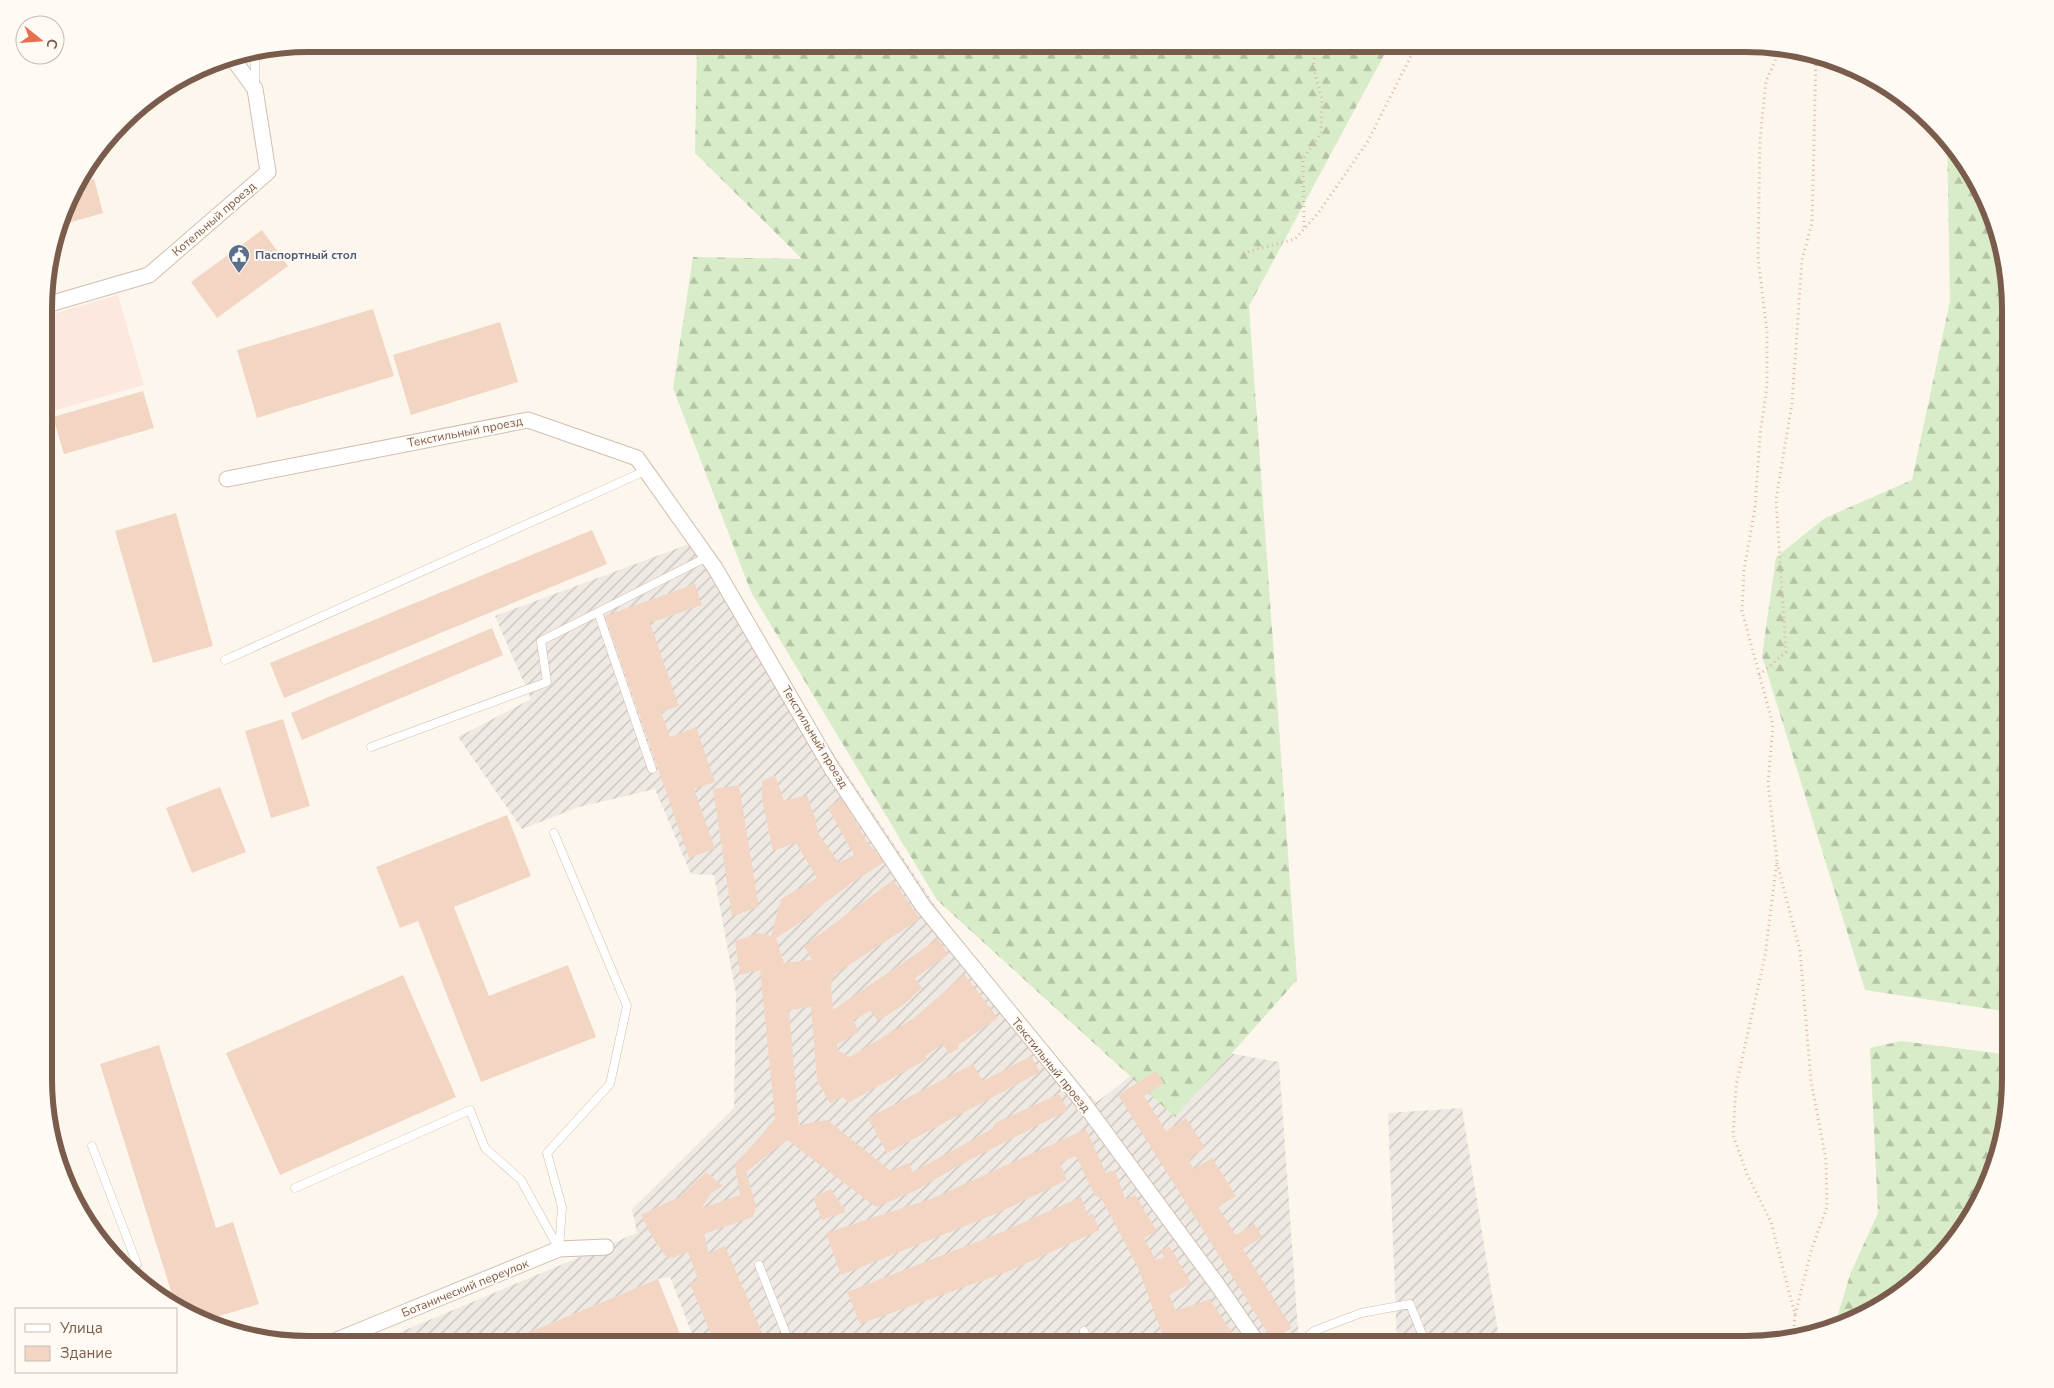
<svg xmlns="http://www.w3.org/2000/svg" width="2054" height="1388" font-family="'Nunito Sans',sans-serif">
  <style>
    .commercial { fill: #fde8e0 }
    .industrial { fill: url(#industrial-furrows) }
    .forest { fill: url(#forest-firs) }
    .building { fill: #f3d5c3 }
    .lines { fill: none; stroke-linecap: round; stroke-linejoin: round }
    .service-casing { stroke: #d1beb0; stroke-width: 9 }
    .minor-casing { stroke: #d1beb0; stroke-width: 17 }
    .path { stroke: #d9b8a5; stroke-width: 3; stroke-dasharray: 1 4; stroke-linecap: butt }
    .service { stroke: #fff; stroke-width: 8 }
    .minor { stroke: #fff; stroke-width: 15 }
    .labels { text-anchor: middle; stroke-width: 4; stroke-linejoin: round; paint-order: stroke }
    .street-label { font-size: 12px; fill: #7a5c4d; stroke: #fffaf3 }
    .service-label { font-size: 12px; font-weight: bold; fill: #4e5e75; stroke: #fffaf3; text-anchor: start }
    .rim { fill: none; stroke: #7a5c4d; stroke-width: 6 }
  </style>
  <defs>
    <pattern id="industrial-furrows" width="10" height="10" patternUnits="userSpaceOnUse" patternTransform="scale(1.25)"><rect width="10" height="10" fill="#efe9e4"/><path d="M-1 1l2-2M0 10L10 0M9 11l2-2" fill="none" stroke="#c7c0bb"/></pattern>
    <pattern id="forest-firs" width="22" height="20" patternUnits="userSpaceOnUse" patternTransform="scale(1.25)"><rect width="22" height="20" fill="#d8ecc9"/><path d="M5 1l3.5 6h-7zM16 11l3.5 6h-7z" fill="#b4c2a5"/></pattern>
  </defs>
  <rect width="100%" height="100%" fill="#fdf6ec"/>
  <path class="commercial" d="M118,295L144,385L46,413V316Z"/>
  <path class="industrial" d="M689,544L807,714L1021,1034L1097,1102L1173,1043L1279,1062L1299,1344H696L670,1277L658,1279L501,1344H372L637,1233L632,1209L734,1108L736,994L714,875L691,874L655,789L579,807L522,829L458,737L531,699L495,616Z
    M1462,1108L1500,1344H1397L1388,1113Z"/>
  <path class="forest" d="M697,44H1390L1249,306L1297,980L1175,1117L937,900L751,592L673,388L693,257L802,259L695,153Z
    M1947,137L1983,191L2010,292V1012L1865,990L1762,656L1776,557L1825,518L1912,480L1950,301Z
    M1901,1041L2010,1055V1096L1996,1164L1956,1240L1920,1279L1863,1317L1834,1327L1851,1272L1878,1213L1870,1048Z"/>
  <path class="building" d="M94,179L103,213L61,225L71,191L77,184Z
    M262,230L288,266L217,318L191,282Z
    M373,309L394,376L257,418L237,350Z
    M500,322L518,382L411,415L393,355Z
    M143,391L154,428L64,454L53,417Z
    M176,513L213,646L153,663L115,531Z
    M592,530L607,564L284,698L270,663Z
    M695,584L702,605L650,623L679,706L661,712L670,737L696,727L715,782L694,789L715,849L689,858L605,616Z
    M492,628L503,655L302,740L291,713Z
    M283,719L310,806L271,818L245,731Z
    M775,775L784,801L807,795L815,818L818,833L839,863L854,855L828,808L842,798L867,842L884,862L850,884L798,924L776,938L784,963L812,960L804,946L893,880L920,919L835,974L831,984L833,1010L938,939L948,955L915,978L922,988L903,1005L878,1021L870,1011L853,1020L859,1032L837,1044L838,1051L850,1057L914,1018L964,974L998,1018L958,1045L959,1048L949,1054L943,1044L925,1056L927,1059L848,1103L843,1097L830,1103L817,1080L811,1007L789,1010L799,1125L827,1120L891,1171L908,1163L913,1172L992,1129L995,1123L1059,1094L1068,1110L956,1167L917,1190L876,1207L787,1140L746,1172L756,1206L753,1217L704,1234L709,1253L725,1246L767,1344H715L690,1284L698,1280L688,1252L668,1259L653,1238L641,1215L681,1196L706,1172L723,1186L711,1193L702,1208L740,1195L735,1165L775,1119L760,970L740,975L735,941L759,933L771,936L781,899L817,878L796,843L773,851L762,800V781Z
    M739,785L759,907L732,916L713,789Z
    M220,787L246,852L192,873L166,808Z
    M507,815L531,876L454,907L489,996L568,965L596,1037L481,1082L418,921L400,928L376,867Z
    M403,975L456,1097L280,1175L226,1053Z
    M159,1045L216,1228L233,1222L259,1304L206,1320L175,1304L100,1064Z
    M1031,1056L1040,1072L887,1153L868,1118L973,1064L983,1081Z
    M1156,1071L1164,1083L1144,1096L1166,1131L1186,1118L1205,1148L1188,1159L1194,1169L1212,1158L1236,1196L1218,1207L1236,1235L1254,1223L1262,1237L1243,1249L1292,1328L1272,1340L1118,1095Z
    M1086,1129L1106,1173L1115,1170L1125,1199L1135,1195L1157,1231L1144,1238L1156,1260L1164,1257L1160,1250L1170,1247L1191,1283L1169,1295L1176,1311L1210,1299L1233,1334L1208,1344H1166L1138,1268L1101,1198L1095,1196L1076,1156L1060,1163L1067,1180L998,1213L841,1275L826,1233L936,1197Z
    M831,1189L846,1212L822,1220L813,1197Z
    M1081,1197L1088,1216L1092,1213L1100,1230L1007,1272L860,1324L847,1292L1002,1232Z
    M658,1279L684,1344H647L646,1340L636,1344H501Z"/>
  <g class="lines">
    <g class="service-casing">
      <path id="service" d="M255,55V84
        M598,612L652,769
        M225,660L645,471
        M371,747L547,682L541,641L707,557
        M554,833L627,1006L610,1084L547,1153L562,1207L559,1249
        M92,1146L137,1264L129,1268
        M295,1188L470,1110L485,1148L521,1180L559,1249
        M759,1265L790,1344
        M1084,1331L1089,1344
        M1299,1344L1314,1331L1361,1313L1410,1304L1426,1344"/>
    </g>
    <g class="minor-casing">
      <path id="minor" d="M46,305L149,275L268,172L255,89L233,59
        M227,479L528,420L637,458L715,568L832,769L923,906L1079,1097L1219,1287L1258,1344
        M327,1344L559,1249L606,1247"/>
    </g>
    <path class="path" d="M1786,49L1776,59L1766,81L1760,139L1758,257L1767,332V386L1760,435L1755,508L1744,570L1742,611L1773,725L1768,783L1777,860L1765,956L1736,1086L1733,1135L1747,1174L1771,1222L1795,1315L1793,1338
      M1304,227L1303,159L1321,133L1322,99L1313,68L1317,44
      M1243,253L1295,239L1319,212L1368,141L1417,44
      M1759,675L1786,652L1776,500L1792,403L1802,260L1812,223L1816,55
      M1777,863L1800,951L1811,1081L1826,1160L1827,1207L1812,1248L1795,1315"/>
    <use href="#service" class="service"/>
    <use href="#minor" class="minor"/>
  </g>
  <defs>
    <g id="civic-pin" transform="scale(1.125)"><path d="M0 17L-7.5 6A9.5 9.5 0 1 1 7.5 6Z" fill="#5c6f8a" stroke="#fffaf3"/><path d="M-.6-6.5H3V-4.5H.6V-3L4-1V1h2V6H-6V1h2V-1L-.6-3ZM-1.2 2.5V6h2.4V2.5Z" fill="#fff"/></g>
  </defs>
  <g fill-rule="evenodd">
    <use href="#civic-pin" x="239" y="255"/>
  </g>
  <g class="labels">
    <g class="street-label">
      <text transform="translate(214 219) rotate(-41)" y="4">Котельный проезд</text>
      <text transform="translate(465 432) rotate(-11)" y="4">Текстильный проезд</text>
      <text transform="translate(815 737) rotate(59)" y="4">Текстильный проезд</text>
      <text transform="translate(1051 1065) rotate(51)" y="4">Текстильный проезд</text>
      <text transform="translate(465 1288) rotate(-22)" y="4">Ботанический переулок</text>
    </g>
    <g class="service-label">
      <text x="255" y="259">Паспортный стол</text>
    </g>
  </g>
  <path d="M0 0H2054V1388H0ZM309 52H1745A257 257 0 0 1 2002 309V1079A257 257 0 0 1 1745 1336H309A257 257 0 0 1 52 1079V309A257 257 0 0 1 309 52Z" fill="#fffaf3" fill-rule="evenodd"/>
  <path class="rim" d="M309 52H1745A257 257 0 0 1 2002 309V1079A257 257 0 0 1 1745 1336H309A257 257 0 0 1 52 1079V309A257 257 0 0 1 309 52Z"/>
  <rect x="15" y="1308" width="162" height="65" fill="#fffaf3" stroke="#cabbb1"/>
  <rect x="25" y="1324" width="25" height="8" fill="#ffffff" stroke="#cabbb1"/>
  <text x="60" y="1333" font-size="15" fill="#7a5c4d">Улица</text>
  <rect x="25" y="1346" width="25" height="15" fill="#f3d5c3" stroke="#cabbb1"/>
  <text x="60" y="1358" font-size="15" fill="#7a5c4d">Здание</text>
  <g transform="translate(40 40) rotate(107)"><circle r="24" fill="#fffaf3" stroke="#cabbb1"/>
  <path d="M0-4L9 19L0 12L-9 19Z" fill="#e76f51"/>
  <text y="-8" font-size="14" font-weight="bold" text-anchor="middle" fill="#7a5c4d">С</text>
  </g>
</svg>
